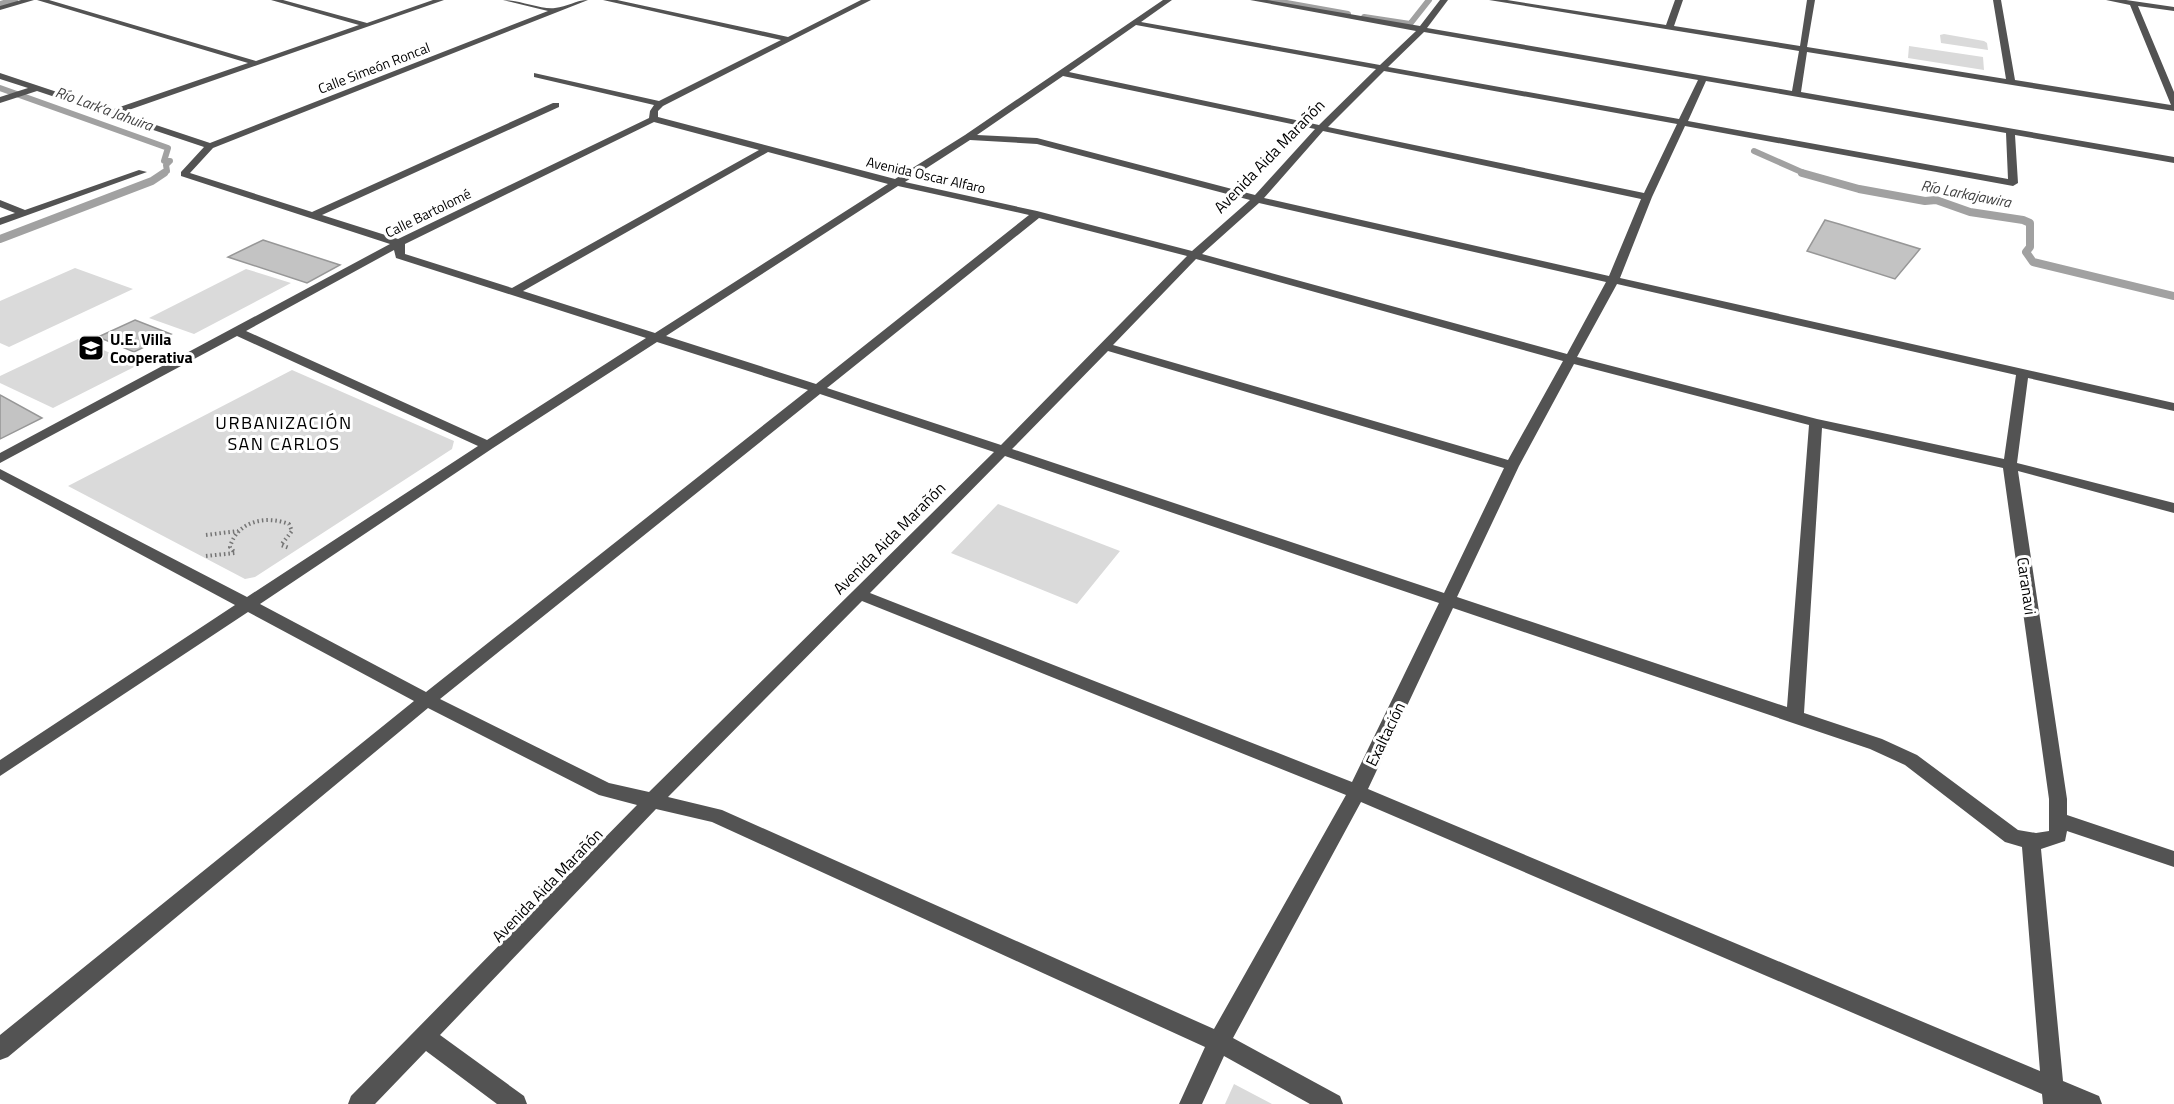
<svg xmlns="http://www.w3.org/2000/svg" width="2174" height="1104" font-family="'Titillium Web',sans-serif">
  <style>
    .green { fill: #dadada }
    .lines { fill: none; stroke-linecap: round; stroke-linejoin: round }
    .stream-far1 { stroke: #a1a1a1; stroke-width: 6 }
    .stream { stroke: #a1a1a1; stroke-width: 8 }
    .building { fill: #c3c3c3; stroke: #979797; stroke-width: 1.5 }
    .path { stroke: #757575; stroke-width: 4; stroke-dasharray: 1.5 3; stroke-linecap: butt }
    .minor { fill: #535353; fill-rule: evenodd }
    .labels { text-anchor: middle; stroke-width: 6; stroke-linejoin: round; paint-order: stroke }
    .far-street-label { font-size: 14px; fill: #000; stroke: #fff }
    .far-water-label { font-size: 15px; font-style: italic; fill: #424242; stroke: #fff }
    .street-label { font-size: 16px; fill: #000; stroke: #fff }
    .poi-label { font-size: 16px; font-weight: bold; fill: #000; stroke: #fff; text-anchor: start }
    .neighbourhood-label { font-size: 18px; letter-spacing: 1.5px; fill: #000; stroke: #fff }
  </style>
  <rect width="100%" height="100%" fill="#fff"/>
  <path class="green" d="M1944,34L1984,41L1987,43L1988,50L1941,43L1940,35Z
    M1909,46L1983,57L1984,70L1908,58Z
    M75,268L133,289L9,347L0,343V301Z
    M246,269L291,283L194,334L149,318Z
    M78,339L138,365L53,408L0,383V376Z
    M292,370L454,441L452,449L255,577L245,579L68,486Z
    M998,504L1120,551L1077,604L951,553Z
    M1234,1084L1272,1104H1225Z"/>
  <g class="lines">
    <path class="stream-far1" d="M1270,0L1348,14
      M0,4L15,0
      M1364,17L1410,24L1429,0
      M0,88L168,148L164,161H170L166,165L167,171L162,174
      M1754,151L1806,174"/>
    <path class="stream" d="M1802,173L1859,189L1925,201L1936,200L1970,212L2023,220L2030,223V247L2026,252L2033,262L2174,296
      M0,239L152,181L164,173"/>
  </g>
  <path class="building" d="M1825,220L1839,224L1920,249L1895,279L1807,251Z
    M263,240L340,265L307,283L228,257Z
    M135,320L171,334L134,352L98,337Z
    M0,395L42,418L0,439Z"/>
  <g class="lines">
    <path class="path" d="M206,535L238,531
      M206,556L235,553L230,547C237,521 266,515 289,524L292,531L281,545L289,548"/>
    <path class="minor" d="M21,0H34L0,10V6Z
      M37,0H49L256,61L359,25L271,0H283L367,23L433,0H444L120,113L210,143L548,11L503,0C520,0 542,10 555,8C567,7 576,0 588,0L213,148L190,173L312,212L553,103H559V107L322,215L398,239L649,118L650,111L654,105L534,77V73L659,101L781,40L603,0H617L788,37L861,0H871L663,106L658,111V117L895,179L965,135L1163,0H1172L1141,22L1380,65L1416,31L1250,0H1267L1420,26L1440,0H1448L1427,28L1792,91L1799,51L1489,0H1507L1666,25L1675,0H1683L1674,26L1800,46L1807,0H1815L1807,47L2006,79L1993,0H2001L2015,80L2171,105L2130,5L2106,0H2126L2174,7V11L2138,6L2174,92V111L1807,52L1801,92L2174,157V163L2015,135L2018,183L2013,186L1685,126L1652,197L1620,278L2174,403V411L2028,378L2017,463L2174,503V513L2018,471L2067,799V815L2174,851V867L2067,831L2065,841L2041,849L2063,1081L2099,1096L2102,1104H2043L2042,1094L1361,802L1233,1038L1340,1096L1343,1104H1310L1224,1056L1202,1104H1179L1205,1047L712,822L656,809L440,1035L524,1096L527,1104H497L426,1051L375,1104H348L351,1096L637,805L599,795L428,708L8,1057L0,1060V1035L414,701L248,612L0,776V760L235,605L0,479V469L247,597L478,446L237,336L0,463V453L390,244L181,176V172L204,147L37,91L0,103V97L28,88L0,79V73L111,110L248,63ZM1136,25L1376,69L1319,125L1069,72ZM1424,32L1698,80L1679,119L1388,67ZM1384,71L1677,124L1644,193L1328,127ZM1063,76L1315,129L1255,195L1037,138L977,135ZM1706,81L2006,133L2008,179L1688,121ZM654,122L759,150L512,288L405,254V244ZM1323,131L1641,199L1609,276L1264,198ZM970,140L1037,144L1250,200L1192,251L1037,211L905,182ZM768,152L888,184L655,333L523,291ZM898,186L1029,215L816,384L666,336ZM1259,203L1606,282L1567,354L1202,254ZM1039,218L1187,256L1001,445L827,388ZM394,250L396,258L646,338L487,440L246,331ZM1196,259L1563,361L1508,460L1113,345ZM1617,284L2016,375L2004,459L1817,419L1577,357ZM657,342L808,390L426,692L260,604L493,448ZM1108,351L1504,468L1444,593L1012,449ZM1574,364L1809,425L1787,707L1457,597L1519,466ZM820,394L994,452L649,792L609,783L440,699ZM1822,428L2003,468L2049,799V831L2036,833L2018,830L1917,755L1882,739L1804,713ZM1005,456L1439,603L1352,782L870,593ZM862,601L1346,795L1214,1029L722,810L668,797ZM1453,608L1870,749L1905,765L2005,842L2022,847L2040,1071L1368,789Z
      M139,170L147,172L0,225V218L15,213L0,207V200L25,210Z"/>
  </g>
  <defs>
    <g id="school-square" transform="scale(1.35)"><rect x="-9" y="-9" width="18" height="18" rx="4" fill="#000" stroke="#fff"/><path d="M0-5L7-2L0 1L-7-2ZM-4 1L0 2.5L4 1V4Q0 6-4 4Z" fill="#fff"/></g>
  </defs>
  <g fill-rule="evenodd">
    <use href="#school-square" x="91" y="348"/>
  </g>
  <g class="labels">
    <g class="far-street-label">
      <text transform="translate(374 68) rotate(-21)" y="5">Calle Simeón Roncal</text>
      <text transform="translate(926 175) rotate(13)" y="5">Avenida Oscar Alfaro</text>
      <text transform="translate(428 213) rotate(-26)" y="5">Calle Bartolomé</text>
    </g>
    <g class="far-water-label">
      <text transform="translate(104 109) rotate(20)" y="5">Río Lark’a Jahuira</text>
      <text transform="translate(1966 194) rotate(11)" y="5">Río Larkajawira</text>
    </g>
    <g class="street-label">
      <text transform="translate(1269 156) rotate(-46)" y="6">Avenida Aida Marañón</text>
      <text transform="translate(889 538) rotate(-45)" y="6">Avenida Aida Marañón</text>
      <text transform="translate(2027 586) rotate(82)" y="6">Caranavi</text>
      <text transform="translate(1385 734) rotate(-64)" y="6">Exaltación</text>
      <text transform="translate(547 885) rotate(-46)" y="6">Avenida Aida Marañón</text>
    </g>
    <g class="poi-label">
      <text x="110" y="345">U.E. Villa<tspan x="110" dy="18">Cooperativa</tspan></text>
    </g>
    <g class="neighbourhood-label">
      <text x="284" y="429">URBANIZACIÓN<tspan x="284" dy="21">SAN CARLOS</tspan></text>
    </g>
  </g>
</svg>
